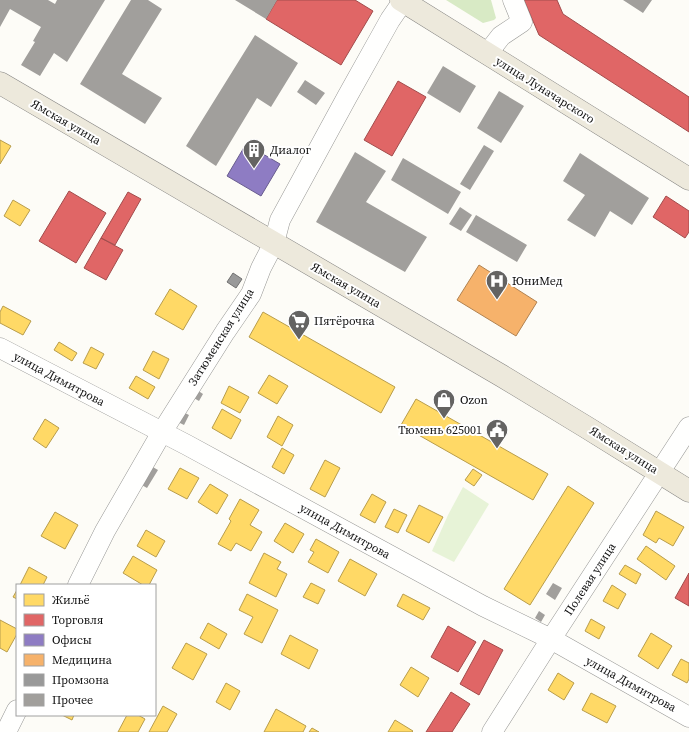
<svg xmlns="http://www.w3.org/2000/svg" width="689" height="732" font-family="'Source Serif 4',serif">
  <style>
    .green { fill: #e7f3d7 }
    .forest { fill: #d8eac5 }
    .homes { fill: #ffd966; stroke: #b89d4c }
    .shops { fill: #e06666; stroke: #a24c4c }
    .offices { fill: #8e7cc3; stroke: #685c8e }
    .health { fill: #f6b26b; stroke: #b18250 }
    .industry { fill: #999; stroke: #707070 }
    .building { fill: #a19f9c }
    .lines { fill: none; stroke-linecap: round; stroke-linejoin: round }
    .minor-casing { stroke: #979795; stroke-width: 21 }
    .major-casing { stroke: #858482; stroke-width: 23 }
    .minor { stroke: #fffffe; stroke-width: 20 }
    .major { stroke: #ede9dc; stroke-width: 22 }
    .labels { text-anchor: middle; stroke-width: 4; stroke-linejoin: round; paint-order: stroke }
    .street-label { font-size: 12px; fill: #111; stroke: #fff }
    .poi-label { font-size: 12px; fill: #111; stroke: #fff; text-anchor: start }
  </style>
  <rect width="100%" height="100%" fill="#fdfcf7"/>
  <path class="green" d="M463,487L489,504L454,562L432,551L448,515Z"/>
  <path class="forest" d="M446,0H491L496,18L494,20L483,23Z"/>
  <path class="homes" d="M0,140L11,146L0,164Z
    M13,200L30,210L20,226L4,216Z
    M170,289L197,306L183,330L155,314Z
    M3,306L31,321L23,335L0,323V312Z
    M263,312L395,387L381,413L249,337Z
    M59,342L77,353L72,361L54,350Z
    M91,347L104,354L96,369L83,363Z
    M153,351L169,359L159,379L143,370Z
    M269,375L288,386L277,404L258,393Z
    M136,376L155,387L148,399L129,388Z
    M229,386L249,397L240,413L221,403Z
    M416,399L548,474L533,500L401,425Z
    M222,409L241,420L231,439L212,428Z
    M278,416L293,425L282,446L267,437Z
    M45,419L59,428L46,448L33,439Z
    M282,448L294,455L284,474L272,467Z
    M325,460L340,468L325,497L310,489Z
    M180,468L199,478L187,499L168,489Z
    M473,469L482,475L474,486L465,480Z
    M210,484L228,495L217,514L198,502Z
    M568,486L594,503L530,605L504,589Z
    M372,494L386,502L375,523L360,515Z
    M240,499L259,510L250,525L262,532L251,551L236,543L231,551L218,544L231,521L229,519Z
    M419,505L443,517L429,543L406,531Z
    M394,509L407,515L398,533L385,527Z
    M656,511L684,527L673,546L659,538L656,543L643,535Z
    M55,512L78,525L65,549L41,536Z
    M285,523L304,534L293,553L274,541Z
    M146,530L165,541L156,557L137,546Z
    M316,539L339,552L328,573L308,562L314,552L310,550Z
    M646,546L675,566L666,580L637,559Z
    M264,553L281,562L277,569L287,574L276,597L249,583Z
    M133,556L157,570L149,585H143L123,573Z
    M350,559L377,574L365,596L338,581Z
    M625,565L641,574L636,584L619,574Z
    M29,567L47,577L43,585H20Z
    M311,583L325,590L318,604L303,597Z
    M612,585L626,594L618,609L603,601Z
    M17,590V599L13,597Z
    M247,594L278,610L262,643L244,634L253,617L239,610Z
    M403,594L430,608L423,620L397,606Z
    M591,619L605,627L599,639L585,631Z
    M0,620L17,629V634L7,652L0,648Z
    M208,623L227,634L219,649L200,638Z
    M651,633L672,646L658,669L638,656Z
    M290,635L318,650L309,669L281,654Z
    M186,643L207,654L193,680L172,668Z
    M681,659L689,663V679L687,683L672,675Z
    M411,667L429,678L418,697L400,685Z
    M558,673L574,683L564,700L548,690Z
    M226,683L240,691L230,710L216,702Z
    M591,693L616,706L607,723L582,710Z
    M163,706L177,714L167,732H149Z
    M276,709L306,726L303,732H264Z
    M62,715H74L72,720Z
    M127,715H138L145,719L138,732H118Z
    M395,720L413,731L412,732H388Z
    M312,728L319,732H309Z"/>
  <path class="shops" d="M277,0H355L373,11L341,65L266,19Z
    M524,0H557L563,14L689,97V132L539,35Z
    M398,81L426,97L392,156L364,140Z
    M69,191L106,213L76,263L39,241Z
    M128,192L141,199L115,245L101,238Z
    M666,196L689,211V232L685,238L653,217Z
    M101,238L123,250L106,280L84,268Z
    M689,573V606L675,598Z
    M448,626L476,642L458,672L431,657Z
    M484,640L503,650L479,695L460,684Z
    M451,692L470,704L452,732H426Z"/>
  <path class="offices" d="M246,144L280,164L261,196L227,176Z"/>
  <path class="health" d="M479,265L537,302L516,336L457,300Z"/>
  <path class="industry" d="M233,273L242,279L236,288L227,282Z"/>
  <path class="building" d="M0,0H48L55,4L57,0H105L67,62L54,53L40,76L21,65L35,42L33,41L41,27L10,9L0,27Z
    M131,0H148L162,9L122,74L162,98L145,124L80,84Z
    M235,0H277L266,19Z
    M623,0H652L643,13Z
    M255,35L298,63L271,107L257,98L216,166L186,146Z
    M443,66L476,86L460,113L427,93Z
    M305,80L325,93L316,105L297,92Z
    M499,91L524,106L501,143L477,128Z
    M484,145L494,151L470,190L460,184Z
    M355,152L386,171L366,202L427,237L405,272L316,222Z
    M580,153L649,198L632,225L610,211L595,237L567,220L585,195L563,181Z
    M403,158L461,192L448,214L391,180Z
    M460,207L472,215L461,231L449,224Z
    M476,215L527,245L517,262L466,232Z
    M197,390L203,394L199,401L192,397Z
    M183,412L189,415L184,425L178,422Z
    M151,466L158,470L147,488L140,484Z
    M553,583L562,588L555,600L546,594Z
    M539,611L545,615L541,622L535,618Z"/>
  <g class="lines">
    <g class="minor-casing">
      <path id="minor" d="M487,54L501,36L522,22L513,0
        M0,348L187,445L483,606L551,639L689,717
        M78,585L105,531L162,432L225,332L251,294L261,268L274,243L280,220L347,97L390,20L403,1
        M6,732L17,710
        M492,732L551,639L689,427"/>
    </g>
    <g class="major-casing">
      <path id="major" d="M401,0L689,179
        M0,83L502,376L586,427L689,491"/>
    </g>
    <use href="#minor" class="minor"/>
    <use href="#major" class="major"/>
  </g>
  <defs>
    <g id="building-pin" transform="scale(1.15)"><path d="M0 17L-7.5 6A9.5 9.5 0 1 1 7.5 6Z" fill="#646362" stroke="#fff"/><path d="M-4-6H4V6H1V3H-1V6H-4ZM-2.5-4.3h1.7v1.8h-1.7ZM.8-4.3h1.7v1.8H.8ZM-2.5-1h1.7V.8h-1.7ZM.8-1h1.7V.8H.8Z" fill="#fff"/></g>
    <g id="hospital-pin" transform="scale(1.15)"><path d="M0 17L-7.5 6A9.5 9.5 0 1 1 7.5 6Z" fill="#646362" stroke="#fff"/><path d="M-5-5h3v3.5h4V-5h3V5h-3V1.5h-4V5h-3Z" fill="#fff"/></g>
    <g id="supermarket-pin" transform="scale(1.15)"><path d="M0 17L-7.5 6A9.5 9.5 0 1 1 7.5 6Z" fill="#646362" stroke="#fff"/><path d="M-6-5.5h2.5l.6 2H6L4.5 2H-2.5L-4.4-4H-6ZM-1.5 3.2a1.3 1.3 0 1 0 .1 0ZM3 3.2a1.3 1.3 0 1 0 .1 0Z" fill="#fff"/></g>
    <g id="shop-pin" transform="scale(1.15)"><path d="M0 17L-7.5 6A9.5 9.5 0 1 1 7.5 6Z" fill="#646362" stroke="#fff"/><path d="M-5-2.5h2.3a2.7 3.5 0 0 1 5.4 0H5L5.5 6h-11ZM-1.5-2.5h3a1.5 2.3 0 0 0-3 0Z" fill="#fff"/></g>
    <g id="civic-pin" transform="scale(1.15)"><path d="M0 17L-7.5 6A9.5 9.5 0 1 1 7.5 6Z" fill="#646362" stroke="#fff"/><path d="M-.6-6.5H3V-4.5H.6V-3L4-1V1h2V6H-6V1h2V-1L-.6-3ZM-1.2 2.5V6h2.4V2.5Z" fill="#fff"/></g>
  </defs>
  <g fill-rule="evenodd">
    <use href="#building-pin" x="254" y="150"/>
    <use href="#hospital-pin" x="497" y="281"/>
    <use href="#supermarket-pin" x="299" y="321"/>
    <use href="#shop-pin" x="444" y="400"/>
    <use href="#civic-pin" x="497" y="430"/>
  </g>
  <g class="labels">
    <g class="street-label">
      <text transform="translate(545 90) rotate(32)" y="4">улица Луначарского</text>
      <text transform="translate(66 122) rotate(30)" y="4">Ямская улица</text>
      <text transform="translate(346 285) rotate(30)" y="4">Ямская улица</text>
      <text transform="translate(221 337) rotate(-58)" y="4">Затюменская улица</text>
      <text transform="translate(59 379) rotate(28)" y="4">улица Димитрова</text>
      <text transform="translate(624 450) rotate(32)" y="4">Ямская улица</text>
      <text transform="translate(345 531) rotate(29)" y="4">улица Димитрова</text>
      <text transform="translate(590 579) rotate(-57)" y="4">Полевая улица</text>
      <text transform="translate(631 684) rotate(29)" y="4">улица Димитрова</text>
    </g>
    <g class="poi-label">
      <text x="270" y="154">Диалог</text>
      <text x="512" y="285">ЮниМед</text>
      <text x="314" y="325">Пятёрочка</text>
      <text x="460" y="404">Ozon</text>
      <text x="482" y="434" text-anchor="end">Тюмень 625001</text>
    </g>
  </g>
  <rect x="16" y="584" width="140" height="132" fill="#ffffff" stroke="#a0a0a0"/>
  <rect x="24" y="594" width="20" height="12" fill="#ffd966" stroke="#a0a0a0"/>
  <text x="52" y="604" font-size="12" fill="#111111">Жильё</text>
  <rect x="24" y="614" width="20" height="12" fill="#e06666" stroke="#a0a0a0"/>
  <text x="52" y="624" font-size="12" fill="#111111">Торговля</text>
  <rect x="24" y="634" width="20" height="12" fill="#8e7cc3" stroke="#a0a0a0"/>
  <text x="52" y="644" font-size="12" fill="#111111">Офисы</text>
  <rect x="24" y="654" width="20" height="12" fill="#f6b26b" stroke="#a0a0a0"/>
  <text x="52" y="664" font-size="12" fill="#111111">Медицина</text>
  <rect x="24" y="674" width="20" height="12" fill="#999999" stroke="#a0a0a0"/>
  <text x="52" y="684" font-size="12" fill="#111111">Промзона</text>
  <rect x="24" y="694" width="20" height="12" fill="#a19f9c" stroke="#a0a0a0"/>
  <text x="52" y="704" font-size="12" fill="#111111">Прочее</text>
</svg>
